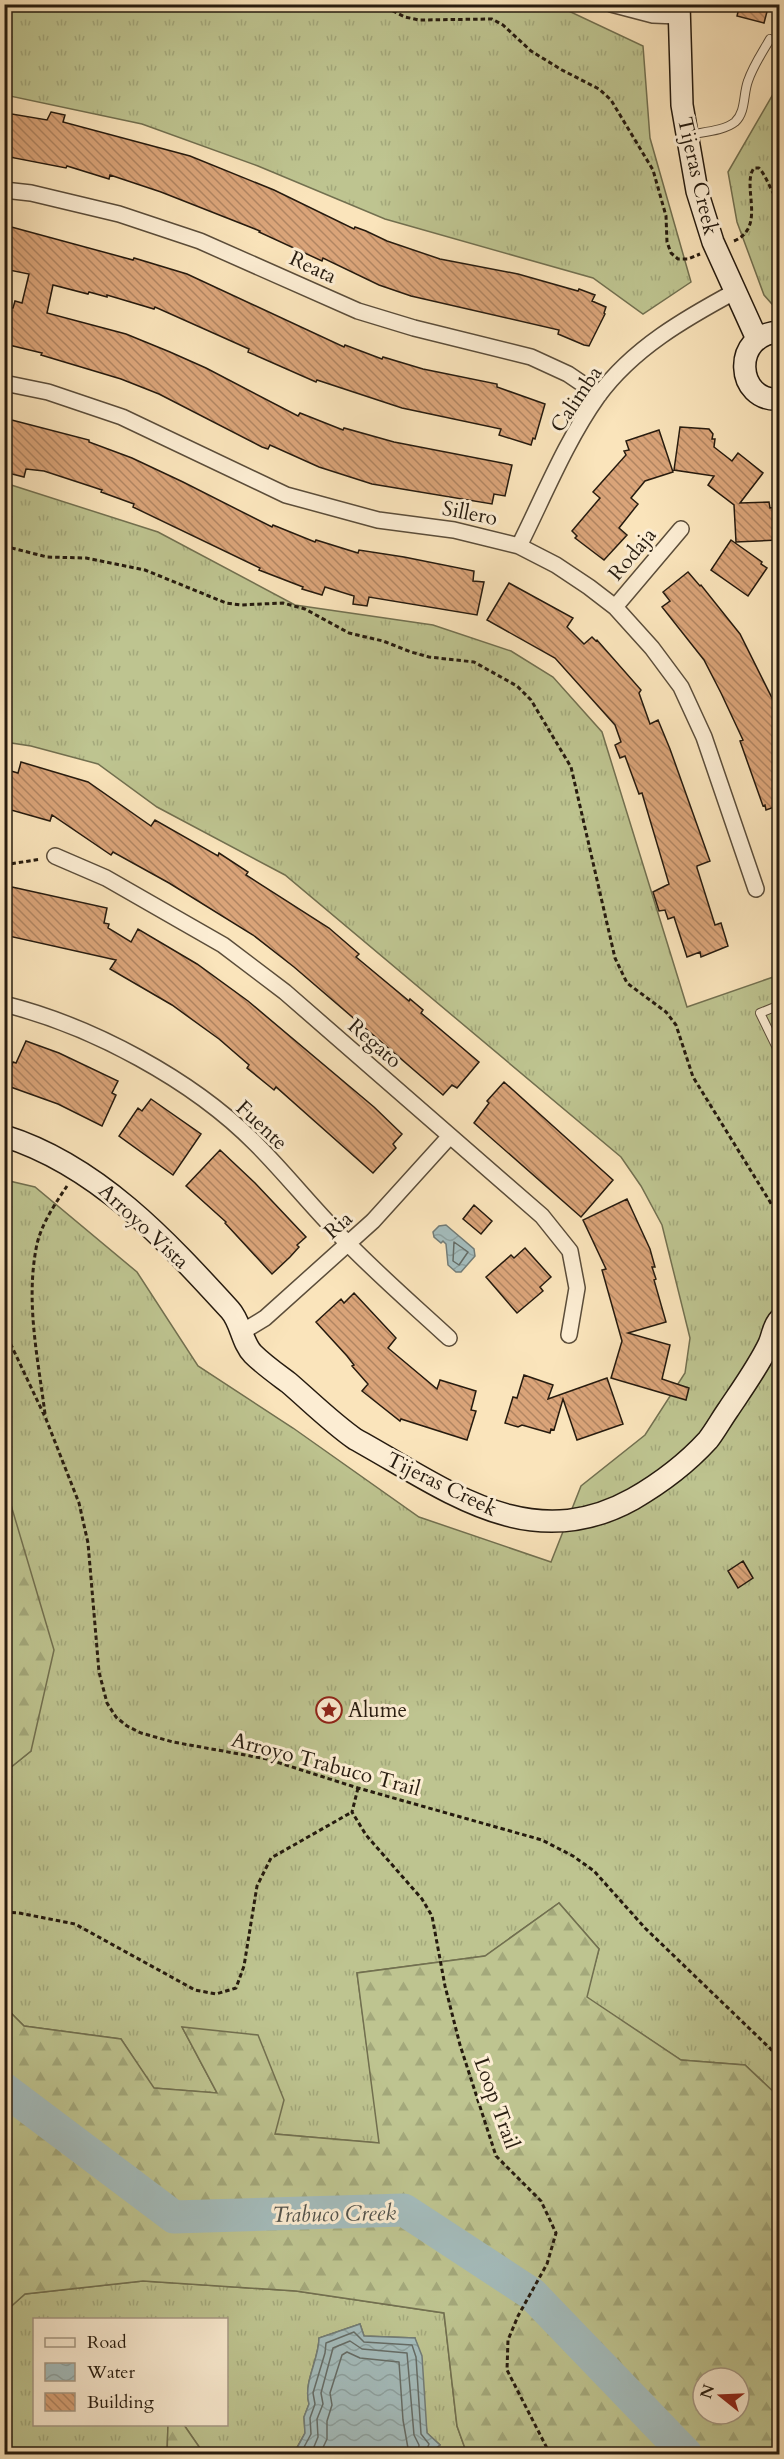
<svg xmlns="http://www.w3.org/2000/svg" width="784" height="2459" font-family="Cardo,serif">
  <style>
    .grass { fill: url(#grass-tufts); stroke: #727050; stroke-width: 1.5 }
    .forest { fill: url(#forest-firs); stroke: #727050; stroke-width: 1.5; fill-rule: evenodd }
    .water { fill: url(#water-waves); stroke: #727c77; stroke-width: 1.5 }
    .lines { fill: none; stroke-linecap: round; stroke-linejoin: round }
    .shore { stroke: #656c66; stroke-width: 1.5 }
    .river { stroke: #a4bcbc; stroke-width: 33 }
    .building { fill: url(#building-back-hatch); stroke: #261b0f; stroke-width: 1.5 }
    .lane-casing { stroke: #5b4d3a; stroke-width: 10 }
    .street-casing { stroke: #5b4d3a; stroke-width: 18 }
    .secondary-casing { stroke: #261b0f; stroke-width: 24 }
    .path { stroke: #261b0f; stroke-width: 3; stroke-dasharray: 4.5 3; stroke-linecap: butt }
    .lane { stroke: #fcedd3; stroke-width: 8 }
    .street { stroke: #fcedd3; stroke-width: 15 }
    .secondary { stroke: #fcedd3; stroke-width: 21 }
    .labels { text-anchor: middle; stroke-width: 6; stroke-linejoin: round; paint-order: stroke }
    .street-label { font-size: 21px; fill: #261b0f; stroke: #fcedd3 }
    .poi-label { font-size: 21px; fill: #261b0f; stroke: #fcedd3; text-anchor: start }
    .water-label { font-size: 22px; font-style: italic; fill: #52534c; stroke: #fcedd3 }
  </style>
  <defs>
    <pattern id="grass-tufts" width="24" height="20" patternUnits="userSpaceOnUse" patternTransform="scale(1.5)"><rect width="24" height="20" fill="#bec490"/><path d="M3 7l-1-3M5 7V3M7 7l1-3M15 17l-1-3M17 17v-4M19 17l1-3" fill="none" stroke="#a3a87b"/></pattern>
    <pattern id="forest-firs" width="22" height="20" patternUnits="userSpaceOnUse" patternTransform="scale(1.5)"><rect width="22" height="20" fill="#bec490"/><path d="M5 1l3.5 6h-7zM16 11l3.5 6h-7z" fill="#a3a87b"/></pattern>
    <pattern id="water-waves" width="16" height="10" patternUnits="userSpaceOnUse" patternTransform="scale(1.5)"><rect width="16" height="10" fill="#a4bcbc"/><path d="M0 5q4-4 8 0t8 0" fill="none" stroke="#8da1a0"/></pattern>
    <pattern id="building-back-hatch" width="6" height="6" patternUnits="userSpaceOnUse" patternTransform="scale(1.5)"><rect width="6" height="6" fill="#daa479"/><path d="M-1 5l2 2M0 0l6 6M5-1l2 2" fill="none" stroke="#b18562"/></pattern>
  </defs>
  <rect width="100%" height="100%" fill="#fae4bb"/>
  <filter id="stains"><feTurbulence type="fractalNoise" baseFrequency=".00333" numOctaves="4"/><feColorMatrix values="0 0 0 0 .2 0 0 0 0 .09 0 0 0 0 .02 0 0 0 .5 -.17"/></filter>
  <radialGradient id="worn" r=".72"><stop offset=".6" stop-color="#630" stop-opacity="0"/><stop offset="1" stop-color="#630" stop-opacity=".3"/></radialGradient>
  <path class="grass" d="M4,5H556L643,46L650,138L691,282L643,314L593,278L385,219L258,166L142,124L5,95Z
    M776,89H780L779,312L764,295L737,222L728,172Z
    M5,483L158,532L295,605L433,625L511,651L553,677L602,732L687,1007L779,975V2097L745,2065L681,2060L586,1997L599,1949L559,1903L485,1956L357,1973L380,2143L275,2134L182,2027L217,2093L153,2088L121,2039L24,2026L5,2007V1772L31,1751L11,1505L5,1495V1180L35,1187L137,1272L198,1366L293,1428L419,1517L551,1562L581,1486L645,1435L685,1373L690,1338L662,1225L641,1186L621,1157L285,875L157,807L98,764L31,746L5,742Z
    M143,2281L296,2291L444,2313L457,2426L467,2454H428L440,2445L427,2433L415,2338L364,2336L360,2324L319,2338C319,2360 303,2382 309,2404L304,2417L305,2433L296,2449L298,2454H204L184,2425L226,2424V2320H34V2424L168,2425L167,2454H5L4,2312L25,2294Z"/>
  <path class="forest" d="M4,1495L11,1505L54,1650L31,1751L5,1772Z
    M559,1903L599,1949L587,1997L681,2060L745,2065L779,2097V2454H467L457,2426L444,2313L296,2291L143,2281L25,2294L5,2312V2007L24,2026L121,2039L154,2088L217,2093L182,2027L258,2035L284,2100L275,2134L379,2143L357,1973L485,1956ZM703,2378H739V2414H703Z
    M168,2424L184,2425L204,2454H167Z"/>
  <path class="water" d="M446,1225L474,1249L475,1256L461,1272H456L448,1265L446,1244L443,1241L441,1243L434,1237L433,1232L439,1226Z
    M360,2324L364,2336L415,2338L422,2356L427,2433L440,2445L428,2454H298L296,2450L305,2433L304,2417L309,2404C303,2382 319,2360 319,2338Z"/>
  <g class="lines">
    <path class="shore" d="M454,1242L468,1252L459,1265L453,1261Z
      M303,2454V2449L311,2434L310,2418L315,2404L313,2393L325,2353L326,2343L354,2332L364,2342L412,2345L416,2357L421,2434L429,2444L425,2454
      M311,2454L318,2437L317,2419L323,2404L321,2393L333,2348L350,2341L362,2349L407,2353L414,2435L419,2445L418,2454
      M320,2454L327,2439V2421L332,2405L330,2393L342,2355L347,2352L360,2358L399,2362L403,2420L409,2454"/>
    <path class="river" d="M4,2089L174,2217L404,2210L532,2294L686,2454"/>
  </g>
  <path class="building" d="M740,4H769L764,23L737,16Z
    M51,112L65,115L63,122L190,156L274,190L354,229L355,227L366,231L387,241L440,259L518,274L578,291L579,289L595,295L592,301L606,307L604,313L605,314L589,346L584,345L558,334L559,330L411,296L379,285L323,258L322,261L259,232L260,231L161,192L110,175L109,179L67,166L66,168L4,156V115L11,116L12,114L47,120Z
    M4,225L133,260L134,258L187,274L344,347L345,345L382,359L383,357L423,369L497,384V387L545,404L535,439L533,438L531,445L499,435L501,429L402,408L317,380L316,382L248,352L249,349L155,307L154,309L107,295V297L89,292L88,294L53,285L47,313L126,334L170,352L206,368L298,416L300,413L343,430L344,428L394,442L512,465L505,496L494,494L492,504L372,484L319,467L270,445L268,449L262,447L159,394L121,379L41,355L42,353L9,345L5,342L8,331L6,330L11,308H13L15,301L22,303L29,274L4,269Z
    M4,418L89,440V442L132,458L183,482L272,527L273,525L315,542L316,540L358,553L359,550L404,557L474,571L473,581L484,582L477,615L369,597L367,606L353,604L354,596L325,587L322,595L302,589L303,587L259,570L260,568L133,507L134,504L101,492L102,490L44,471L26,469L24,477L4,472Z
    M680,427L709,429L713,434L712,439H715L714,447L732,461L738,453L763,473L740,503L769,502L770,508L778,507L777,540L736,542L734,505L708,485L714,476L674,470Z
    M659,430L673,472L645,481L631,498L638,504L619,528L627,535L604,560L575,538L577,536L572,531L600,498L593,492L626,455L624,451L629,450L626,441Z
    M731,540L762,562L761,564L767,568L748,596L711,570Z
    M688,572L700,586L701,585L740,634L780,714V805L766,810L765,805L763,806L740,741L743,740L721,693L704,660L662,607L670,601L663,592Z
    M509,583L573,618L567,627L584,644L592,637L596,641L597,640L641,690L639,693L650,724L658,720L670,749L710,861L697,866V868L715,925L721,923L728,946L701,957L700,952L687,957L674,917L668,919L665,910L659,911L653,892L669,884L642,793L639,794L625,756L620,758L615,745L621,742L615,725L555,658L487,620Z
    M21,762L88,782L151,826L155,820L218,856L219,853L248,872L246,875L329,928L359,954L356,957L409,1001L410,999L423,1010L421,1013L479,1062L457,1088L452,1085L443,1095L294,967L253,935L169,883L113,852L111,855L52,815L50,821L4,808V769L18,773Z
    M12,887L107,908L104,923L109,924L108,928L131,942L138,929L197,964L248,1001L374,1107L402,1134L393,1144L396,1148L373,1173L276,1087L274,1090L247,1068L249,1065L219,1039L172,1005L110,969L116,960L4,935V905L8,906Z
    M26,1041L59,1053L118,1081L112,1093L116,1095L102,1126L58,1104L5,1085L13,1062L16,1063Z
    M504,1082L613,1180L581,1217L474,1123L489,1103L487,1101Z
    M151,1099L201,1134L173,1175L119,1136L138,1108L142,1111Z
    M220,1150L255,1183L306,1237L297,1245L299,1247L290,1257L272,1274L225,1223L226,1222L186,1186Z
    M627,1199L650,1249L655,1267H652L656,1279L654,1280L666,1322L628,1333L670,1345L662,1379L689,1388L686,1400L611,1378L622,1341L602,1270L606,1269L583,1220Z
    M474,1205L492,1221L481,1234L463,1219Z
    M525,1248L551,1277L540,1287L543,1291L517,1313L486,1277L511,1255L514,1258Z
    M354,1293L396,1338L388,1348L437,1389L440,1380L476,1391L471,1410L476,1411L467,1440L401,1419L400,1421L362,1391L368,1384L352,1366L354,1365L347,1356L316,1322L341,1299L344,1303Z
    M524,1375L553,1385L548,1399L607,1378L623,1424L577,1440L563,1399L554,1430L551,1429L550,1433L522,1425L518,1427L505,1423L513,1397L517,1398Z
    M743,1561L753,1578L738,1588L728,1571Z"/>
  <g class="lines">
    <g class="lane-casing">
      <path id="lane" d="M689,135C702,132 724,131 735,122C746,112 743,94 748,81C753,66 762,53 770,39
        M780,1005L760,1013L780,1054"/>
    </g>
    <g class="street-casing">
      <path id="street" d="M611,4L653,15L678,16
        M4,190L31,193L119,214L200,241L358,311L414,328L531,357L568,374L599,395
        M4,383L48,392L122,417L286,495L378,520L454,530L519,546L556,565L589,587L615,607L652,648L681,687L704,737L756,889
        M519,546C544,496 566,441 598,396C633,348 686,318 736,291
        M615,607L681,529
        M55,856L106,878L223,945L285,992L542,1216L570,1251L577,1288L569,1335
        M4,1004C92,1026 193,1080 256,1144C283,1171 307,1201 333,1228C369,1267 410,1302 449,1338
        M242,1332L265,1318L373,1221L450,1136"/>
    </g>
    <g class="secondary-casing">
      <path id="secondary" d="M679,4L682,105L697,191L713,242L757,339
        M780,332C731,333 735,403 780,399
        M4,1136C97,1165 166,1240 230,1310C241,1322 242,1343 253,1354C264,1365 277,1374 289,1383C311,1402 331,1422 355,1439C446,1489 529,1557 633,1499C659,1484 687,1463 708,1440C715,1431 721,1420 728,1410C742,1389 758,1367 769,1344C773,1335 773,1326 780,1319"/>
    </g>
    <path class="path" d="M379,4L405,17L419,20L492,19L503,25L531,51L562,70L599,89L611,100L653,170L666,216L667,242L671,253L678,259H688L700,254
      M734,241C767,227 741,186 754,168H759C768,178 770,192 780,202
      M4,546L47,557L86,558L145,570L226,603L241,605L283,603L305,609L349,633L383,641L411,652L429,657L474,662L517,686L531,700L571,767L615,958L627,983L666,1012L676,1025L693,1077L780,1218
      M4,865L41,859
      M4,1330L46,1419L79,1503L88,1543L99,1672L107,1703L116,1717L127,1726L141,1733L173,1742L267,1759L358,1788L542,1840L573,1856L594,1871L645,1928L780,2058
      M45,1414C38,1358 25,1301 37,1244C42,1223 55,1204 67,1186
      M358,1788L352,1812L366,1835L422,1899L432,1916L445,1986L460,2045L496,2156L541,2201L556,2233L547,2264L518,2316L508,2340L507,2370L550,2454
      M4,1912L19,1913L75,1924L195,1990L216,1994L236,1988L244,1966L257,1886L271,1858L352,1812"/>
    <use href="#lane" class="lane"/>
    <use href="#street" class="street"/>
    <use href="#secondary" class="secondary"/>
  </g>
  <defs>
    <g id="sight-ring" transform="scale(1.35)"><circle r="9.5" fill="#fcedd3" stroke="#8f2418" stroke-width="1.5"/><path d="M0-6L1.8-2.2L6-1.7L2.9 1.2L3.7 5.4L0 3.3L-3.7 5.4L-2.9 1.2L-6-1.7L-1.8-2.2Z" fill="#8f2418"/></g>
  </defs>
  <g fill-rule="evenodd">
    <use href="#sight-ring" x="329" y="1710"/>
  </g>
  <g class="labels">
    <g class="street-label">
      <text transform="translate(698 176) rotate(77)" y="7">Tijeras Creek</text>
      <text transform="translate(313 267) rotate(25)" y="7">Reata</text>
      <text transform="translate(576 399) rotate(-56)" y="7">Calimba</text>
      <text transform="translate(470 513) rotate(11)" y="7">Sillero</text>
      <text transform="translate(632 554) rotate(-50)" y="7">Rodaja</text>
      <text transform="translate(375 1043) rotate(41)" y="7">Regato</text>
      <text transform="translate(262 1125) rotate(43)" y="7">Fuente</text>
      <text transform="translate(338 1225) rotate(-42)" y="7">Ria</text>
      <text transform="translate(144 1226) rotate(43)" y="7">Arroyo Vista</text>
      <text transform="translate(442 1484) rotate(26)" y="7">Tijeras Creek</text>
      <text transform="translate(326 1764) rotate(15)" y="7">Arroyo Trabuco Trail</text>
      <text transform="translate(497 2103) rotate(70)" y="7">Loop Trail</text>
    </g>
    <g class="poi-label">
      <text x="348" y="1717">Alume</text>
    </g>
    <g class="water-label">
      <text transform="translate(334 2213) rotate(-1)" y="8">Trabuco Creek</text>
    </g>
  </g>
  <rect width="784" height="2459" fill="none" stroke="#fae4bb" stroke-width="24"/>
  <rect x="6" y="6" width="772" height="2447" fill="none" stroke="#261b0f" stroke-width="3"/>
  <rect x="12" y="12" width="760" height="2435" fill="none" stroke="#261b0f" stroke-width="1.5"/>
  <rect x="33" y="2318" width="195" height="108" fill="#fcedd3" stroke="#a69985" stroke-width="1.5"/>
  <rect x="45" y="2338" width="30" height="9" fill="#fcedd3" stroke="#a69985" stroke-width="1.5"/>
  <text x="87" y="2348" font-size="18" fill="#261b0f">Road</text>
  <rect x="45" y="2363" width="30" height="18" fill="url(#water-waves)" stroke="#a69985" stroke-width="1.5"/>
  <text x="87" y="2378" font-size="18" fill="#261b0f">Water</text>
  <rect x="45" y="2393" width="30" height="18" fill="url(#building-back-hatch)" stroke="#a69985" stroke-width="1.5"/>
  <text x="87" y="2408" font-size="18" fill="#261b0f">Building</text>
  <g transform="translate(721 2396) rotate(288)"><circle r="28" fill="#fcedd3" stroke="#a69985" stroke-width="1.5"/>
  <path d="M0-4.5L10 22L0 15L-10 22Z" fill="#8f2418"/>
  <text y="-9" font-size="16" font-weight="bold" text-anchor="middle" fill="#261b0f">N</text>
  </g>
  <rect width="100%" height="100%" filter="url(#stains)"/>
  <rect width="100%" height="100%" fill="url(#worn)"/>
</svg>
